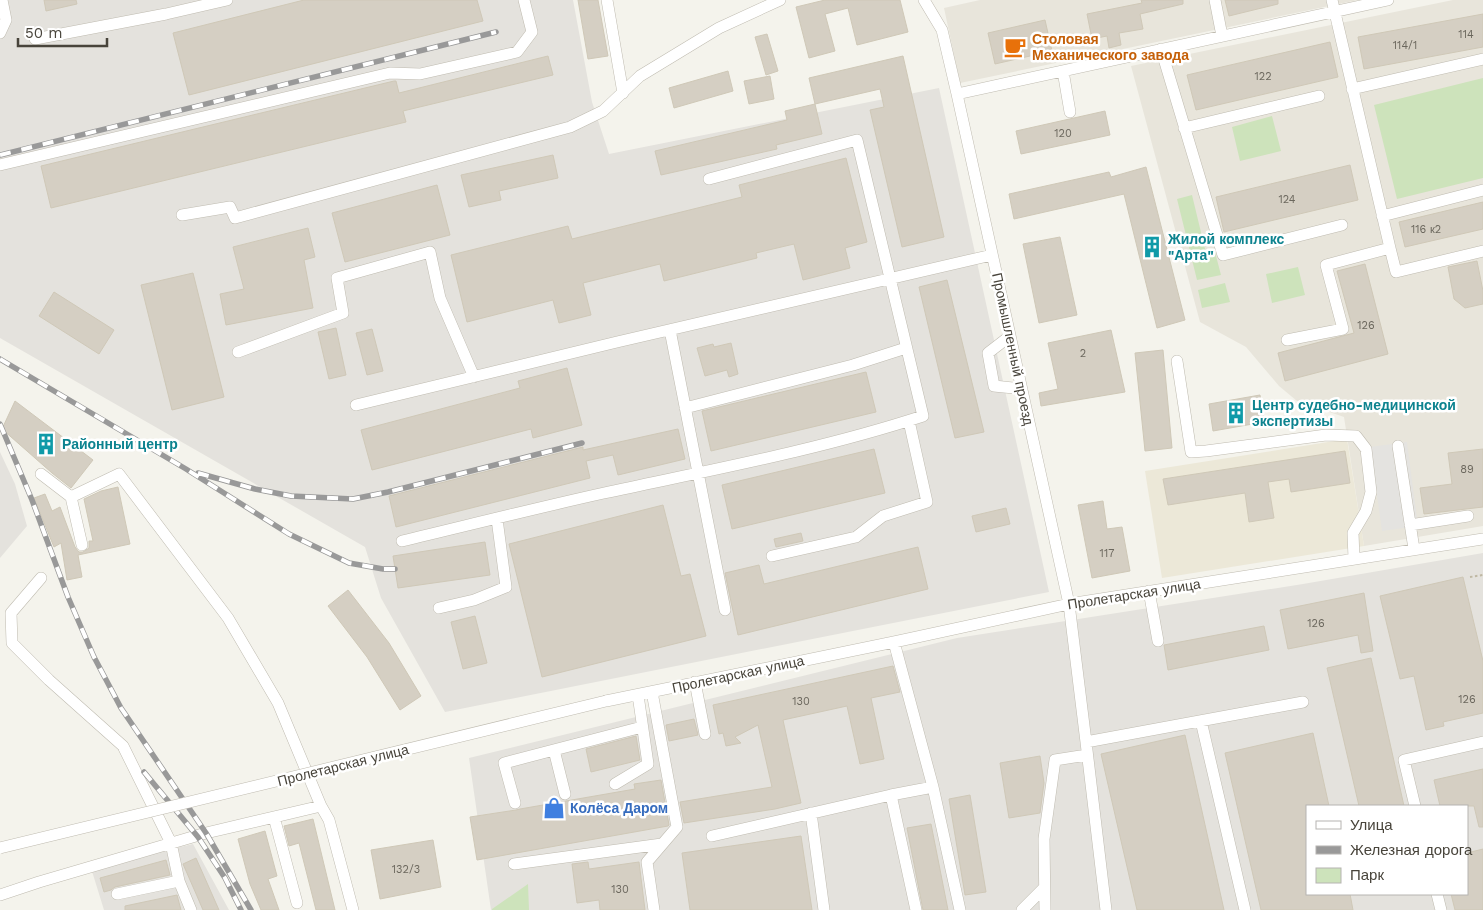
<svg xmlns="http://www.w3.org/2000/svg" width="1483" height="910" font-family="'Work Sans',sans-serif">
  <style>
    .residential { fill: #e8e5db }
    .industrial { fill: #e4e2dd; fill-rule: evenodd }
    .education { fill: #ece8d8 }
    .green { fill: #cde3bb }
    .parking { fill: #e4e3e0 }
    .building { fill: #d5cfc3; stroke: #cfc8b7 }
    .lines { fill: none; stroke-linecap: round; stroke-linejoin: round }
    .minor-casing { stroke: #bfbbb0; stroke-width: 12 }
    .path { stroke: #bfb8a3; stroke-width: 2; stroke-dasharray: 2.5 2.5; stroke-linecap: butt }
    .minor { stroke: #fff; stroke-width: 11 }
    .rail-casing { stroke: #999; stroke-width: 5.5 }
    .rail { stroke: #fff; stroke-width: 4; stroke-dasharray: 11; stroke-linecap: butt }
    .minor-bridge-casing { stroke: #bfbbb0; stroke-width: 12; stroke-linecap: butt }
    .minor-bridge { stroke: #fff; stroke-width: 11 }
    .labels { text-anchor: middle; stroke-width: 5; stroke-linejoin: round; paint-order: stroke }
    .number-label { font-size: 11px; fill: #6b675d }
    .food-label { font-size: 14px; font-weight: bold; fill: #c56008; stroke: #fff; text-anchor: start }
    .culture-label { font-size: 14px; font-weight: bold; fill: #0d838f; stroke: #fff; text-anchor: start }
    .street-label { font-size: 14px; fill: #48443b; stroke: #fff }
    .shop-label { font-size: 14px; font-weight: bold; fill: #366cbe; stroke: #fff; text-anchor: start }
  </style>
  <rect width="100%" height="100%" fill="#f4f3ec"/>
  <path class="residential" d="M980,0H1358L960,83L944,8Z
    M1453,0H1483V526L1364,546L1344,417L1297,401L1279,386L1246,347L1200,322L1131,66Z"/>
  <path class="industrial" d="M0,0H573L592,102L609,154L939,88L1049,592L445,712L381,598L365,547L0,338Z
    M0,452L15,484L27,526L0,558Z
    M1483,553V910H491L469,758L957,638L1303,584ZM1307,806H1467V894H1307Z
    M193,844L229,910H104L91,868Z"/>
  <path class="education" d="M1347,439L1364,546L1162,578L1145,471Z"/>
  <path class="green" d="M1483,78V178L1397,199L1374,105Z
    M1272,116L1281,151L1240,161L1232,127Z
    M1192,195L1206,253L1215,252L1221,275L1197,280L1177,199Z
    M1298,267L1305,295L1272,303L1266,274Z
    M1225,283L1230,302L1202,308L1198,290Z
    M528,884L529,910H492V909Z"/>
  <path class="parking" d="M1407,442L1418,526L1382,531L1370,447Z"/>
  <path class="building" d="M44,0H76L77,4L46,11Z
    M304,0H477L483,21L189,95L173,33Z
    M578,0H598L608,56L588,59Z
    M825,0H900L908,32L857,45L848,8L825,14L835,51L809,58L796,7Z
    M1141,0H1183V4L1140,14L1143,29L1119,33L1121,45L1109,48L1107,36L1092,39L1087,14L1142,3Z
    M1225,0H1278V4L1229,16Z
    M1483,14V47L1364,69L1358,37Z
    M1045,20L1052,51L995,64L988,33Z
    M767,34L778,71L766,75L755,37Z
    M1330,42L1338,77L1196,110L1187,75Z
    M548,56L553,75L403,111L406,122L51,208L41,166L394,81H396L399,93Z
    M903,56L944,237L902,247L870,110L884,107L880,89L815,104L809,78Z
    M728,71L733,91L674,108L669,88Z
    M770,76L774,99L749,104L744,81Z
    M815,104L822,134L776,145L777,149L661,175L655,151L787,120L785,111Z
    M1105,111L1110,135L1021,154L1016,131Z
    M553,155L558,178L499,191L501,200L469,207L461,175Z
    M846,158L867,242L845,248L850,268L803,280L794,244L756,253L757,258L664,281L660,264L583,283L591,315L559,323L553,300L467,322L451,255L568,226L572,239L742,197L739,185Z
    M1350,165L1358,200L1224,232L1216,197Z
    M1146,167L1185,320L1157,328L1124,194L1014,219L1009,194L1109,172L1111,177Z
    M437,185L450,235L345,262L332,213Z
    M1483,202V229L1405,247L1399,222Z
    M308,228L315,257L304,260L313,308L226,325L220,294L244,289L233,247Z
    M1060,237L1077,315L1039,323L1023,244Z
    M1477,261L1483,291V304L1465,308L1454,299L1448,267Z
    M1365,264L1388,354L1285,381L1278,353L1354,333L1337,271Z
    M193,273L224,397L172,410L141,285Z
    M947,280L984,432L955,438L919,287Z
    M54,292L114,330L99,354L39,316Z
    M336,328L346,375L329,379L318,332Z
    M372,329L383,371L367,375L356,333Z
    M1111,330L1125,392L1041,406L1039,393L1058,389L1048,343Z
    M731,343L738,374L729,377L727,370L705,376L697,348L713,344L714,347Z
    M1163,350L1172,448L1145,451L1135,353Z
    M567,368L582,425L533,438L531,429L372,470L361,430L520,388L518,381Z
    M866,372L876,412L711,451L702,411Z
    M1260,395L1264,422L1213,431L1209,404Z
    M15,401L93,460L71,488L52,473L2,429Z
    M678,429L685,459L618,475L613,455L586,461L590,478L396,527L389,496L583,447V450Z
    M874,449L885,493L732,529L722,485Z
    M1483,449V507L1424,514L1420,488L1452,484L1448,453Z
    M1345,451L1350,483L1291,492L1289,479L1268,482L1274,518L1249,522L1245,493L1168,505L1163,479Z
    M118,487L130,544L78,555L82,577L67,580L61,543L54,547L34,498L45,494L52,511L60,507L75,547L79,552H83L89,548V541H93L84,499L101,491Z
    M1103,501L1107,529L1122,527L1130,571L1092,578L1078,505Z
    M663,505L681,576L690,574L706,636L542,677L509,544Z
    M1006,508L1010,524L976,532L972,516Z
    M801,533L803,541L776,547L774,539Z
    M485,542L490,575L398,588L393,556Z
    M918,547L928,589L738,635L725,573L759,565L764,584Z
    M1463,577L1483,661V713L1443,722L1444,726L1426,730L1414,676L1400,679L1380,596Z
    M348,590L389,643L421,696L400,710L367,657L328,606Z
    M1364,593L1373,651L1361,653L1358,635L1288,649L1280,610Z
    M475,616L487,663L463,669L451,622Z
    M1264,626L1269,650L1168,670L1164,645Z
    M1371,658L1404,806H1359L1327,668Z
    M893,666L900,692L871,698L884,759L860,764L847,706L783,720L801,803L775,809L684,823L680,802L772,787L758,725L735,737L741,743L726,746L723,733L719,734L713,705Z
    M694,719L698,735L669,741L666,725Z
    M1313,733L1329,806H1307V894H1350L1353,910H1261L1225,753Z
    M1185,735L1224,910H1137L1101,754Z
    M636,736L640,760L591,772L586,749Z
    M1040,756L1044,783L1040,813L1009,818L1000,763Z
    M1483,769V827H1479L1474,806H1440L1434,780Z
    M661,780L669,825L668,826L477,860L470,817L516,810L520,809L635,789L634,784Z
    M970,795L986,892L965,895L949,799Z
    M313,819L335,910H316L299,843L289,846L284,826Z
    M931,824L948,910H923L907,828Z
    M265,831L277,876L268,879L279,910H261L250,884L238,839Z
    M801,836L812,910H690L682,853Z
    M433,840L441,887L380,899L371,850Z
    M1483,849V910H1455L1451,894H1467V853Z
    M196,858L219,910H203L197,896L183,864Z
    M166,860L170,875L115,887L111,890L104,892L100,878Z
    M588,862L589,869L639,862L645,910H600L599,900L577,903L572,864Z
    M177,895L181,910H125V906Z"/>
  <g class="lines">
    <g class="minor-casing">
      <path id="minor" d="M607,0L623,93
        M924,0L942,30L957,94L1069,604L1086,742
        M1215,0L1222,36
        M0,33L6,20L2,0
        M35,39L166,14L227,0
        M1161,49L1223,255L1342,225
        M1063,71L1070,112
        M1352,89L1483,59
        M957,94L1388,0
        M1184,128L1319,96
        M0,165L390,73L420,74L517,52L532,32L524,0
        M182,215L230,207L235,218L570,127L603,111L640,76L719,28L780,0
        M1382,216L1483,190
        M1390,248L1396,272L1483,251
        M670,330L725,610
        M1010,336L988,353L994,386L1022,389
        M1287,340L1343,329L1326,265L1390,248L1332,0
        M238,352L343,313L337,278L430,252L440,298L474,377
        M1177,361L1191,452L1206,451L1326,435L1356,436L1366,449L1371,492L1366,511L1353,533L1354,559
        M356,405L617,342L992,255
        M685,408L853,365L906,348
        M1398,446L1414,549
        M41,474L71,497
        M1410,525L1468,516
        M402,541C469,525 536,508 604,493C710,470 819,450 923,416L857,140L709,179
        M82,545L71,497L119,474L228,618L278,703L321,806
        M772,556L856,537L883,516L927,502L909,421
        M41,578L11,613L12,643L49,680L123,746L171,843L179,881L191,910
        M1149,591L1158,641
        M439,608L474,600L506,587L497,519
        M894,642L933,787L960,910
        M695,682L705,734
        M652,692L677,827L647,862L654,910
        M606,701L894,642L1069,604L1483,539
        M1201,721L1245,910
        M554,750L565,794
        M615,784L648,764L638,695
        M515,803L504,763L642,727
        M1415,806L1404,760L1483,742
        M811,813L824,910
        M274,817L297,903
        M712,836L891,795
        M514,864L662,844
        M117,894L179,881
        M1437,894L1441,910
        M0,895L39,882L206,833L321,806L329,820L353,910
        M916,910L891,795L933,787
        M1022,910L1044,888
        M1045,910L1044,839L1055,760L1087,755
        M1106,910L1086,742L1303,702"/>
    </g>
    <path class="path" d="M1470,577L1483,575"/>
    <use href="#minor" class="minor"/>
    <g class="rail-casing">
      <path id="rail" d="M0,155L496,32
        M0,359L186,469L289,534L349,563L383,569H395
        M0,424L32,500L68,597L94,657L121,708L206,833L251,910
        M198,473L255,489L291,496L353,499L388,492L582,443
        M144,772L198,837L225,878L241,910"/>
    </g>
    <use href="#rail" class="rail"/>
    <g class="minor-bridge-casing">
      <path id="minor-bridge" d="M0,848L606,701"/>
    </g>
    <use href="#minor-bridge" class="minor-bridge"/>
  </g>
  <defs>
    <g id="cafe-bare" transform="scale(1.725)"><path d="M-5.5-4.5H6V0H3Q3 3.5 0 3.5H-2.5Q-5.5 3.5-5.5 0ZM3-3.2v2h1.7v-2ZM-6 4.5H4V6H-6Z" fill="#e8710a" stroke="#fff" stroke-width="2.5" paint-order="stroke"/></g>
    <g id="building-bare" transform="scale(1.725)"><path d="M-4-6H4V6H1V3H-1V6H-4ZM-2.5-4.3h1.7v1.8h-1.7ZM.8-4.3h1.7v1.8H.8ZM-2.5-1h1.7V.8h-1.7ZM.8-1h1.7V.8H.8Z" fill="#0f9aa8" stroke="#fff" stroke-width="2.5" paint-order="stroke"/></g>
    <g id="shop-bare" transform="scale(1.725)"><path d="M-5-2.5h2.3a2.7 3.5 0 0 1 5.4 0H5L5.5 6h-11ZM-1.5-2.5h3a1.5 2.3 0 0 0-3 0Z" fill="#3f7fe0" stroke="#fff" stroke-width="2.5" paint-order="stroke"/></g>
  </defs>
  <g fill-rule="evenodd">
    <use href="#cafe-bare" x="1015" y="47"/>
    <use href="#building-bare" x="1152" y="247"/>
    <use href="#building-bare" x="1236" y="413"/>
    <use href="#building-bare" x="46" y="444"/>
    <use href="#shop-bare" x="554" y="808"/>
  </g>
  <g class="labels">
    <g class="number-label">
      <text x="1466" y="38">114</text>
      <text x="1405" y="49">114/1</text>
      <text x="1263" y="80">122</text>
      <text x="1063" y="137">120</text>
      <text x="1287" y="203">124</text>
      <text x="1426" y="233">116 к2</text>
      <text x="1366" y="329">126</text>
      <text x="1083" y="357">2</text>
      <text x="1467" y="473">89</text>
      <text x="1107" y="557">117</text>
      <text x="1316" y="627">126</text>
      <text x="1467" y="703">126</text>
      <text x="801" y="705">130</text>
      <text x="406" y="873">132/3</text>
      <text x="620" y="893">130</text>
    </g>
    <g class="food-label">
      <text x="1032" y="44">Столовая<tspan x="1032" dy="16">Механического завода</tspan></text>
    </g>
    <g class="culture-label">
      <text x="1168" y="244">Жилой комплекс<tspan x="1168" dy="16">"Арта"</tspan></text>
      <text x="1252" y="410">Центр судебно-медицинской<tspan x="1252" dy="16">экспертизы</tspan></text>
      <text x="62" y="449">Районный центр</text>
    </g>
    <g class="street-label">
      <text transform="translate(1013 349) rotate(78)" y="5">Промышленный проезд</text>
      <text transform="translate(1134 594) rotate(-9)" y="5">Пролетарская улица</text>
      <text transform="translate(738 674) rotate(-12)" y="5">Пролетарская улица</text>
      <text transform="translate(343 765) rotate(-14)" y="5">Пролетарская улица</text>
    </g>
    <g class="shop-label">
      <text x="570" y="813">Колёса Даром</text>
    </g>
  </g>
  <rect x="1306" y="805" width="162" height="90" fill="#ffffff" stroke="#b6b4b1"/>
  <rect x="1316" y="821" width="25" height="8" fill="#ffffff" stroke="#b6b4b1"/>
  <text x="1350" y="830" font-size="15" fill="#48443b">Улица</text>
  <rect x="1316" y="846" width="25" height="8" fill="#999999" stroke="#b6b4b1"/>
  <text x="1350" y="855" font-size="15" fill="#48443b">Железная дорога</text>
  <rect x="1316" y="868" width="25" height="15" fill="#cde3bb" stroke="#b6b4b1"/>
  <text x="1350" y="880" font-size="15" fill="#48443b">Парк</text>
  <path d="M18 38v8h89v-8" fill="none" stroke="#48443b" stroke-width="2.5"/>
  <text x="25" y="38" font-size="15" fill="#48443b" stroke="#ffffff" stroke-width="4" paint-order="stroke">50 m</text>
</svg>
